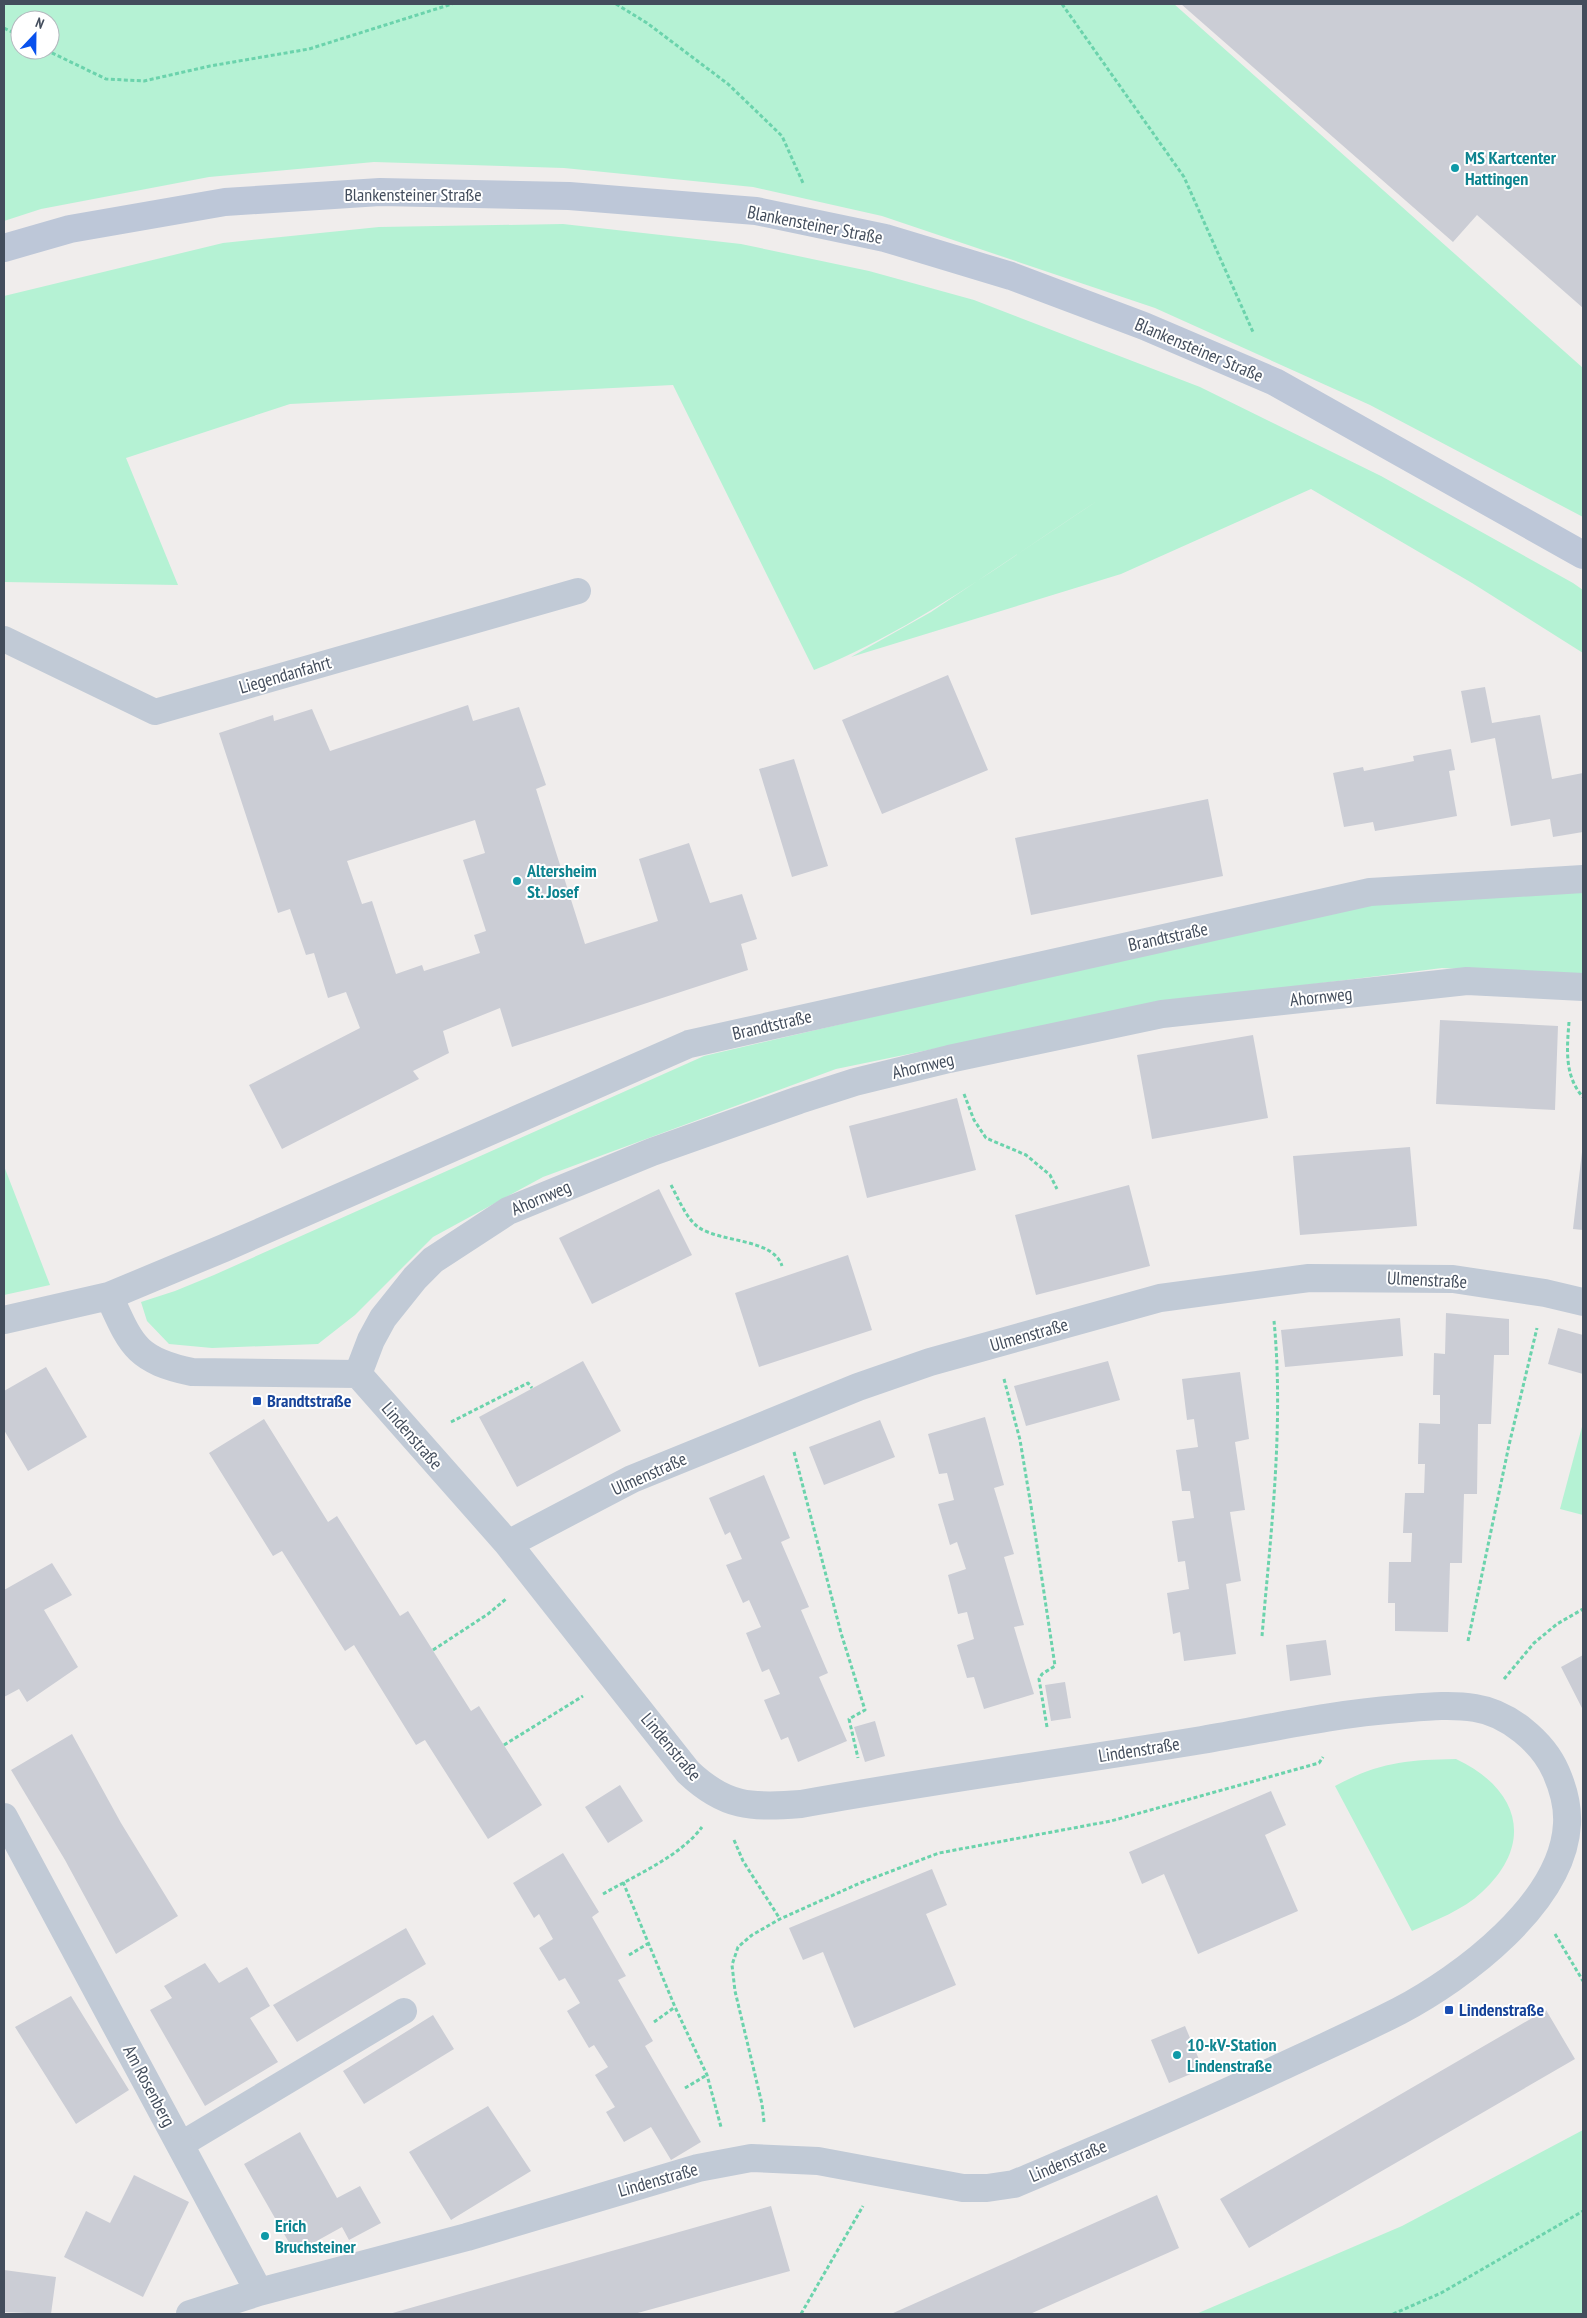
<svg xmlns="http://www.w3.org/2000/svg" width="1587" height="2318" font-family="'PT Sans Narrow',sans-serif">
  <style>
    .green { fill: #b5f2d4; fill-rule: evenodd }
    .building { fill: #cbcdd5; fill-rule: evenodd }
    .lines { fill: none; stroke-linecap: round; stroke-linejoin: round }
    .path { stroke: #6bd3ac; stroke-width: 3; stroke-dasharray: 4 2.5; stroke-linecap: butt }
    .service { stroke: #c1cad6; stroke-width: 26 }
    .minor { stroke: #c1cad6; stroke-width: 28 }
    .secondary { stroke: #bdc7d8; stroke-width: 28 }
    .culture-dot { fill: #0f9aa8; stroke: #fff; stroke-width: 2 }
    .transit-dot { fill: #1a4fb4; stroke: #fff; stroke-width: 2 }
    .labels { text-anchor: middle; stroke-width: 4; stroke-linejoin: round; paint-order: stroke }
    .culture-label { font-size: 18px; font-weight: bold; fill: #0d838f; stroke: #fff; text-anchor: start }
    .street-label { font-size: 18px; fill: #434d5c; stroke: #fff }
    .transit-label { font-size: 18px; font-weight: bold; fill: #164399; stroke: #fff; text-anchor: start }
  </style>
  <rect width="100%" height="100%" fill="#f0edec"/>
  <path class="green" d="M4,4H1174L1583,368V517L1370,405L1155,308L882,216L753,187L564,168L374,162L209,177L41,209L4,221ZM20,20H50V50H20Z
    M563,224L741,244L869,271L974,300L1200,387L1381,476L1573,583L1583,590V653L1472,583L1311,489L1121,574L851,657L931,612L1097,501C1005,561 916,629 814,670L673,385L290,404L126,458L178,585L4,582V296L223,243L379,227Z
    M1583,889V975L1442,968L1146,1005L836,1069L543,1177L433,1237L355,1315L318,1344L212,1348L169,1344L147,1321L141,1302L175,1291L214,1275L704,1056L1378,899Z
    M4,1166L50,1285L4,1295Z
    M1583,1423V1515L1560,1509Z
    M1456,1759C1518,1788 1536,1842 1482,1892C1463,1910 1436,1920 1412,1931L1335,1786C1380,1762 1406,1760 1456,1759Z
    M1583,2130V2314H1196L1402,2226Z"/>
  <path class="building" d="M1181,4H1583V308L1477,215L1453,242Z
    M948,675L988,770L882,814L842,720Z
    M1485,687L1492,723L1540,715L1552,779L1583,773V832L1553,837L1550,819L1511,826L1495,738L1471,743L1461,691Z
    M468,705L473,721L519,707L546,785L536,789L585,944L658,921L639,859L689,843L710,903L742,894L757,939L741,944L748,970L512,1047L500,1008L443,1031L449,1053L413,1071L419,1079L282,1149L249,1085L360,1028L346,992L328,998L314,953L306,955L290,909L278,913L219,733L273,715L274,721L312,709L330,751ZM475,820L485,853L463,860L486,931L474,935L480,953L424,971L422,965L396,974L372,901L362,904L347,861Z
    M1451,749L1455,770L1449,771L1457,816L1375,831L1373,822L1344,827L1333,773L1363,767L1364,771L1414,761L1413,756Z
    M794,759L828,866L792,877L759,769Z
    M1208,799L1223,876L1031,915L1015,838Z
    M1440,1020L1558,1026L1555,1110L1436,1104Z
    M1253,1035L1268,1118L1152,1139L1137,1055Z
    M957,1098L976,1170L867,1198L849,1126Z
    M1410,1147L1417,1226L1300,1235L1293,1156Z
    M1582,1152H1583V1230L1573,1229Z
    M1129,1185L1150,1266L1036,1295L1015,1215Z
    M659,1189L692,1255L592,1304L559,1238Z
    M848,1255L872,1330L759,1367L735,1293Z
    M1446,1313L1509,1319V1355H1494L1491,1424H1478L1477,1494H1464L1462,1563H1450L1448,1632L1395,1631V1603H1388L1389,1562H1411L1412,1533H1403L1405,1493H1424L1425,1464H1418L1419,1423L1440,1424V1395H1433L1434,1353L1445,1354Z
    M1400,1318L1403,1356L1285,1367L1281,1330Z
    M1558,1328L1583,1335V1374L1548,1364Z
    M583,1361L621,1431L517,1487L479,1417Z
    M1108,1361L1120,1400L1026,1426L1014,1386Z
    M46,1367L87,1437L28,1471L4,1430V1391Z
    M1240,1372L1249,1439L1235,1442L1245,1510L1230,1512L1241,1581L1226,1584L1236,1654L1184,1661L1180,1632L1173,1634L1167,1593L1189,1589L1185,1561L1178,1562L1172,1521L1194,1518L1190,1491H1182L1176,1450L1198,1447L1194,1419L1187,1420L1182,1379Z
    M985,1417L1004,1485L994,1488L1014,1554L1004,1557L1024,1625L1014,1627L1034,1694L984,1709L974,1677L967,1678L957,1645L974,1639L967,1612L958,1614L948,1575L966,1569L957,1542L950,1545L938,1504L954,1500L947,1473L939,1474L928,1434Z
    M264,1419L328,1522L337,1516L400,1616L408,1611L471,1711L479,1706L542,1805L488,1839L425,1740L416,1745L354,1645L345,1651L282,1551L273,1556L209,1453Z
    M880,1420L895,1457L824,1485L809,1447Z
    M764,1475L790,1538L781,1542L809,1607L801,1610L828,1673L819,1677L847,1741L798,1762L788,1737L781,1740L764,1700L780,1694L769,1669L762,1672L746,1633L761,1627L749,1600L743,1603L726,1565L742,1559L730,1532L725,1535L709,1498Z
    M52,1563L72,1595L44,1610L78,1667L27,1702L19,1689L4,1697V1590Z
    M1326,1640L1331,1675L1290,1681L1286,1645Z
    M1583,1655V1710L1561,1667Z
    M1065,1682L1071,1718L1051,1721L1045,1685Z
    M875,1721L885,1756L865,1762L854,1727Z
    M72,1734L121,1823L178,1916L116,1954L65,1860L11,1770Z
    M620,1785L643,1821L608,1843L585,1807Z
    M1271,1791L1286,1825L1265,1835L1298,1911L1198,1954L1164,1874L1142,1884L1129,1852Z
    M563,1853L599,1912L592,1917L626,1976L618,1980L653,2041L645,2046L701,2142L671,2160L651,2127L624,2142L606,2112L615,2107L595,2075L608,2067L594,2045L589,2048L567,2011L580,2003L565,1978L559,1981L539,1948L553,1939L539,1914L534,1918L513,1883Z
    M932,1869L947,1905L926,1914L956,1985L854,2028L823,1952L803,1960L789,1928Z
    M406,1928L426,1964L297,2042L273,2005Z
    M205,1963L219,1983L247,1967L270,2006L250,2018L278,2062L205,2106L150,2010L172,1998L164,1986Z
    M71,1996L129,2090L76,2124L15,2027Z
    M1546,2010L1575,2059L1249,2248L1220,2199Z
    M433,2015L454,2049L364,2104L343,2071Z
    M1185,2026L1203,2069L1169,2083L1151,2040Z
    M488,2106L531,2171L451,2220L409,2152Z
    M300,2132L337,2198L360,2186L381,2223L349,2240L342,2227L295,2253L244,2164Z
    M134,2175L189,2202L143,2297L64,2257L86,2211L110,2223Z
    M1157,2195L1179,2248L1030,2314H891Z
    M771,2206L790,2271L634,2314H389Z
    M4,2270L56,2277L51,2314L4,2312Z"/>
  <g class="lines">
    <path class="path" d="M616,4L647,23L728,84L782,136L803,183
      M1062,4L1184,177L1253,332
      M4,28L20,36
      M46,50L106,79L144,81L210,66L309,49L452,4
      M1569,1022C1567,1048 1564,1076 1583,1097
      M964,1094L974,1120L986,1138L1026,1155L1050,1175L1057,1189
      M671,1185C678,1198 686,1218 698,1227C721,1243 773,1238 782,1266
      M1004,1379L1020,1440L1031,1506L1055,1666L1042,1674L1039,1679L1047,1727
      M451,1422L528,1383L532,1388
      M794,1452L841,1633L865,1710L849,1719L858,1758
      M1262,1636C1271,1531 1284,1425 1274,1321
      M1468,1641L1509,1445L1537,1328
      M433,1650L488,1614L506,1599
      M1504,1679L1534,1643L1557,1624L1583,1609
      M504,1745L583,1696
      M734,1840L743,1861L780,1919
      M623,1882L675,2007L707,2075L721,2127
      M603,1894C634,1876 681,1856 702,1827
      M1555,1934L1583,1981
      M629,1955L649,1943
      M654,2022L675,2007
      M685,2088L707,2075
      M764,2122L762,2104L735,1991L732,1965L738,1947L752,1935L780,1919L860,1883L939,1853L1111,1821L1319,1763L1323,1757
      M801,2314L863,2206
      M1393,2314L1441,2293L1583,2211"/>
    <path class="service" d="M4,639L155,712L578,591
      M180,2145L404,2011"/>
    <path class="minor" d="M109,1296C131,1344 135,1360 192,1372L358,1374L508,1544L688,1772C725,1807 751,1808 801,1804C934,1780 1068,1762 1202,1740C1267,1729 1332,1714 1398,1709C1424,1707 1450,1704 1475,1708C1508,1713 1543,1742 1556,1772C1563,1788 1568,1807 1567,1824C1563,1903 1462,1978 1399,2011C1360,2031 1320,2049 1281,2067C1193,2109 1104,2146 1014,2184L987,2188H963L818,2161L751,2158L698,2168L467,2237L259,2292L190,2314
      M4,1320L109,1296L224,1248L689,1044L1370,892L1583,879
      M358,1374L371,1340L383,1318L415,1278L433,1260L508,1211L652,1152L799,1100L855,1082L949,1059L1162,1014L1467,981L1583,987
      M508,1544L632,1479L858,1387L930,1362L1160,1298L1309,1278L1453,1279L1545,1293L1583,1302
      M4,1817L259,2292"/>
    <path class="secondary" d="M4,248L70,229L225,202L380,192L569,196L756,211L885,238L1011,276L1144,326L1275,382L1583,555"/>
  </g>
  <g class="culture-dot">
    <circle cx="1455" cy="168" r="5"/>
    <circle cx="517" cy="881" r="5"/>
    <circle cx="1177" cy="2055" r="5"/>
    <circle cx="265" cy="2236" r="5"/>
  </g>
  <g class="transit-dot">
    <rect x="252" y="1396" width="10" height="10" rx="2.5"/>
    <rect x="1444" y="2005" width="10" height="10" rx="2.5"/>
  </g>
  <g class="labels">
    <g class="culture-label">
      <text x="1465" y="164">MS Kartcenter<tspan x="1465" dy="21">Hattingen</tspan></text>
      <text x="527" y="877">Altersheim<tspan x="527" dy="21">St. Josef</tspan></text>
      <text x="1187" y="2051">10-kV-Station<tspan x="1187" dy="21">Lindenstraße</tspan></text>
      <text x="275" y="2232">Erich<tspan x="275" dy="21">Bruchsteiner</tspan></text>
    </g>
    <g class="street-label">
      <text x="413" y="201">Blankensteiner Straße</text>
      <text transform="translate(815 225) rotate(11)" y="6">Blankensteiner Straße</text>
      <text transform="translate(1199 350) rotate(23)" y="6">Blankensteiner Straße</text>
      <text transform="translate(285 675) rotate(-16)" y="6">Liegendanfahrt</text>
      <text transform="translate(1168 937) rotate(-12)" y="6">Brandtstraße</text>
      <text transform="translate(1321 997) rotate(-6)" y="6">Ahornweg</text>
      <text transform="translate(772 1025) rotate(-13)" y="6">Brandtstraße</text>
      <text transform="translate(923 1066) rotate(-13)" y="6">Ahornweg</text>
      <text transform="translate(541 1198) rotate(-23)" y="6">Ahornweg</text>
      <text transform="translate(1427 1280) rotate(3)" y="6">Ulmenstraße</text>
      <text transform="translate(1029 1335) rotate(-16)" y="6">Ulmenstraße</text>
      <text transform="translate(412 1436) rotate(49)" y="6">Lindenstraße</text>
      <text transform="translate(649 1474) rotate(-24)" y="6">Ulmenstraße</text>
      <text transform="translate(671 1747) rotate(50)" y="6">Lindenstraße</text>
      <text transform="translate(1139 1750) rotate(-9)" y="6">Lindenstraße</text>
      <text transform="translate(149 2086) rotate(62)" y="6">Am Rosenberg</text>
      <text transform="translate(1068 2161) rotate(-23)" y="6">Lindenstraße</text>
      <text transform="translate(658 2180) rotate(-16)" y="6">Lindenstraße</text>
    </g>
    <g class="transit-label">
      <text x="267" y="1407">Brandtstraße</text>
      <text x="1459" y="2016">Lindenstraße</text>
    </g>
  </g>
  <rect width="1587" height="2318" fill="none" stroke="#434d5c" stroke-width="10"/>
  <g transform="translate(35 35) rotate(22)"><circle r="24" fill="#ffffff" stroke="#b4b8be"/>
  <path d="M0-4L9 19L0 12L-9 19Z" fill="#0951ed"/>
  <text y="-8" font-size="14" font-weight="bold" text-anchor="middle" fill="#434d5c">N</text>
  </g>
</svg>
